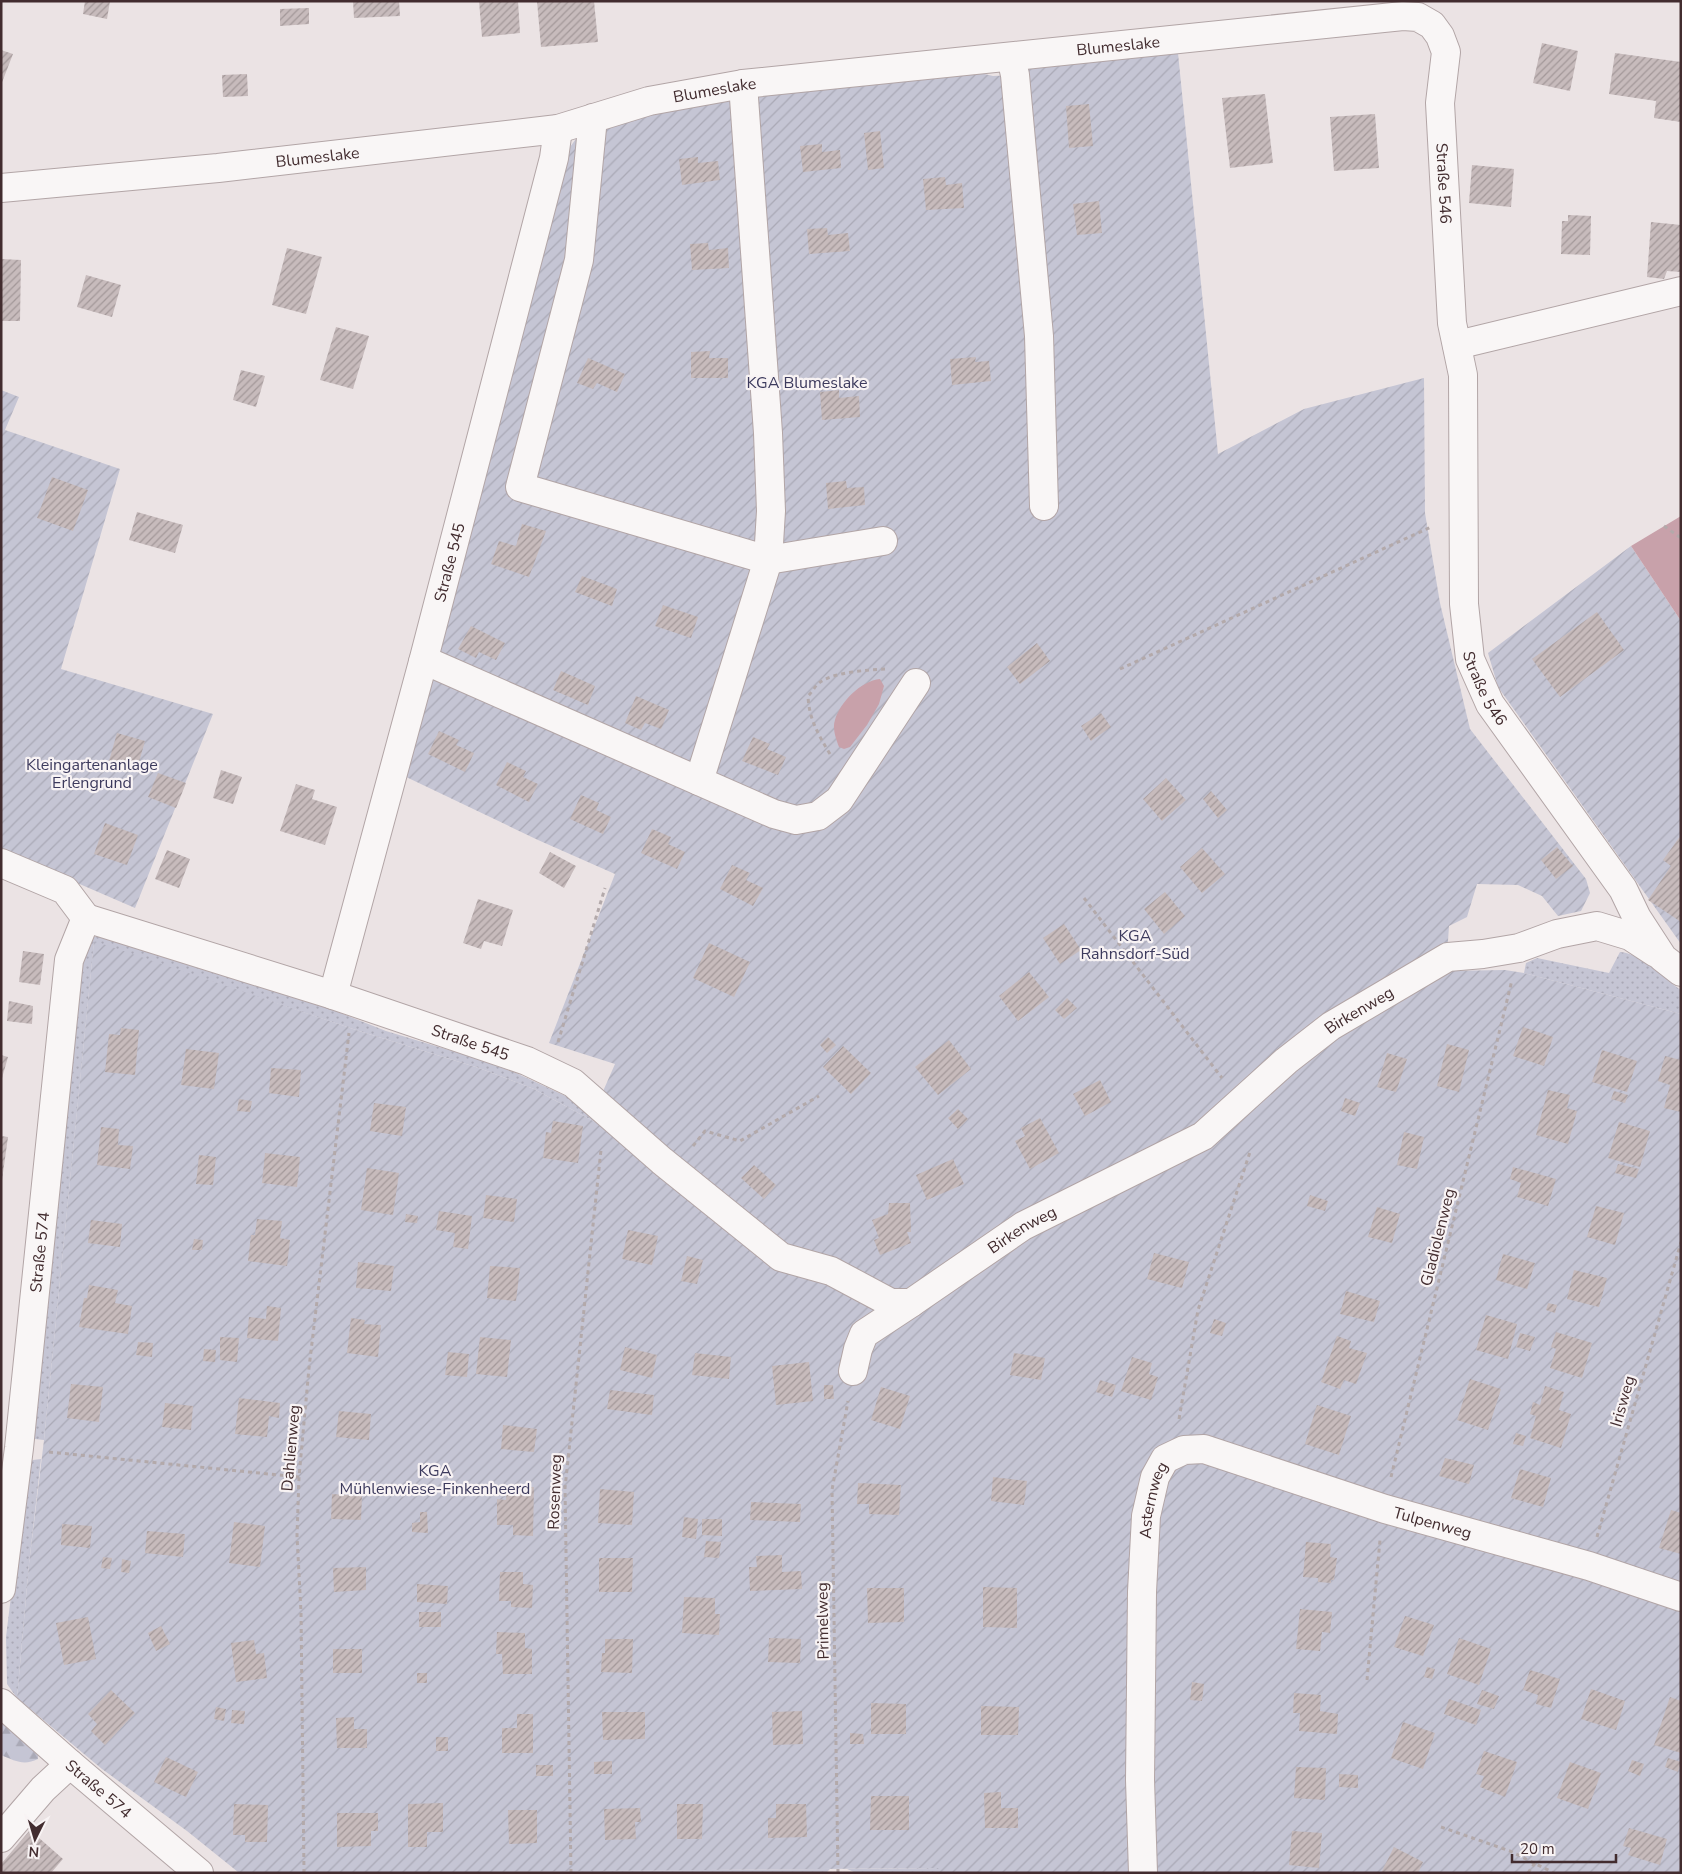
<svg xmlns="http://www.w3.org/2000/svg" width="1682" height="1874" font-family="'Nunito Sans',sans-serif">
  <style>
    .grass { fill: url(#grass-dots) }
    .forest { fill: url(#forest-firs) }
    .garden { fill: url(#garden-furrows) }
    .water { fill: #c8a1aa }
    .building { fill: url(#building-hatch) }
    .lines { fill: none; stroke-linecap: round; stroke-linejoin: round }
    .minor-casing { stroke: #b2a5a6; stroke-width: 30 }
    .path { stroke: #b3a9aa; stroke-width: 3; stroke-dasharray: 4 4; stroke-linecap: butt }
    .minor { stroke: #f9f6f6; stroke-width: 28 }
    .labels { text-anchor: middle; stroke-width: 4.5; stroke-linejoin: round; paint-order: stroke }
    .street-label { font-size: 16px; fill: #422c2f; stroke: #f8f3f4 }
    .park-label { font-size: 16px; fill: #3c3a5d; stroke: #f8f3f4 }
  </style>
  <defs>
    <pattern id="grass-dots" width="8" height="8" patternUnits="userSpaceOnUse" patternTransform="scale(1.25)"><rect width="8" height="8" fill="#c5c5d4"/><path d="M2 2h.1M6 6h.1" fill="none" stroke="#aaa9b6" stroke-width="1.8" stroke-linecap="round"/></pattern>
    <pattern id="forest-firs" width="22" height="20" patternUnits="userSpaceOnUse" patternTransform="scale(1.25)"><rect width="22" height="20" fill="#c5c5d4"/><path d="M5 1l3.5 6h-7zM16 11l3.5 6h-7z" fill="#aaa9b6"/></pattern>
    <pattern id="garden-furrows" width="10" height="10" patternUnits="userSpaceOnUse" patternTransform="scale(1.25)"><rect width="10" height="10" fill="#c5c5d4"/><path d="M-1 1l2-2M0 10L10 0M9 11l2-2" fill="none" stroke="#aaa9b6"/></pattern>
    <pattern id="building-hatch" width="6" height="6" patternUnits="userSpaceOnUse" patternTransform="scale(1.25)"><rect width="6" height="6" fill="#c7bbbc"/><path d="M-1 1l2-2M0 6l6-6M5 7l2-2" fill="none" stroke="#a39899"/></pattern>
  </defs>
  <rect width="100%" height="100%" fill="#ebe3e4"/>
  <path class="grass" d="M104,934L333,1010L386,1031L472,1057L516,1073L587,1106L595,1122L534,1089L479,1068L359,1031L94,942L44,1440L35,1439L31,1436L71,1014L88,939Z
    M1620,952C1644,954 1661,977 1681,990V1014L1524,973L1526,963L1537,958L1609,973Z
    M41,1459L29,1564L17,1698L7,1684L6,1637L27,1465L33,1460Z
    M939,1868V1873L854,1872L847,1869Z
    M830,1869L827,1872L819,1873H355Z"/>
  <path class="forest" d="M1,1714L38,1746V1759C24,1766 15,1761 1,1755Z"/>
  <path class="garden" d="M1178,53L1218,454L1304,409L1424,378L1425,513L1440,603L1470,729L1586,879L1590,893L1581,911L1558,916L1542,896L1518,885L1477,884L1467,917L1449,926L1446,971L1505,970L1524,973L1681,1014V1873H939V1868L355,1873L238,1872L187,1831L102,1769L17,1698L29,1564L44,1440L94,941L359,1031L479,1068L534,1089L595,1122L604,1089L615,1064L549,1043L615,874L538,840L402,775L565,154L578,136L620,125L663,108L711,97L972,71L993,76L1015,75L1024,66Z
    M1,390L19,397L5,430L120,469L61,669L213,714L135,908L1,850Z
    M1631,546L1681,621V944L1498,687L1488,653Z"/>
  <path class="water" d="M1681,516V621L1631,546Z
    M880,679L884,686L879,704L867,725L850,747L844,749L839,747C836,739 832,728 835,720C840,702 861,681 880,679Z"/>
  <path class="building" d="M85,1H110L107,19L83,14Z
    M353,1H399L400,16L354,18Z
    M479,1H518L520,33L482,37Z
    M537,1H594L598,42L541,47Z
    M309,8V24L280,26V9Z
    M1542,43L1578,51L1570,91L1533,83Z
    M1,50L13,54L1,85Z
    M1615,53L1681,62V122L1654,118L1656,101L1609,94Z
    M247,74L248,96L223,97L222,75Z
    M1265,94L1273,163L1230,168L1222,98Z
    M1089,104L1093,146L1069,148L1066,106Z
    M1375,114L1379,168L1334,171L1330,117Z
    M880,131L884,168L868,170L864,133Z
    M822,144V152L840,150L841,168L803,172L800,146Z
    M698,157V163L718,161L720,180L682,185L679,159Z
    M1472,165L1514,169L1511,207L1469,203Z
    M945,177L946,185L962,183L964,208L926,210L923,179Z
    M1099,201L1102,233L1077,235L1073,204Z
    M1568,215L1591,216L1590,255L1561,254L1562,221H1568Z
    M1651,222L1681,225V272L1667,271L1664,279L1647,277Z
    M827,228L828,235L848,233L850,251L809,254L807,229Z
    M708,243L709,250L728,248L729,268L692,270L690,244Z
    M287,248L322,257L306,314L272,305Z
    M1,259L21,260L20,321H1Z
    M86,275L121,285L112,317L77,307Z
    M336,327L369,336L353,389L320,380Z
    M710,351L709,358H728V378H691V352Z
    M976,357L975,362L989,361L991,381L952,385L950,359Z
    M588,358L625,374L617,392L597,383L593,389L577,383Z
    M241,370L265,376L256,407L233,400Z
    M839,390V398L859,396L860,417L822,420L820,392Z
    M52,477L88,490L73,531L37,518Z
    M846,481L847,488L864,487L865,505L828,509L826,483Z
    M137,512L183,525L175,553L129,540Z
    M522,524L546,531L529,577L491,564L499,541L516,546Z
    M582,576L617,589L612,606L575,592Z
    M663,605L698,617L691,638L655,626Z
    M1597,612L1624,650L1560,697L1532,659Z
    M471,626L505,643L496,660L479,652L476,658L458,649Z
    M1037,643L1050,661L1020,684L1007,667Z
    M561,671L595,686L588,705L553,690Z
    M636,696L669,710L661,729L645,723L641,730L625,723Z
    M1101,713L1111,727L1091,741L1081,726Z
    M439,731L459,740L456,745L474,753L465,772L428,754Z
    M117,733L145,741L137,769L109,761Z
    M753,737L770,744L767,749L786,757L778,775L742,761Z
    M507,762L526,771L523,777L538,784L529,802L496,785Z
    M221,770L242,777L233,804L213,798Z
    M158,773L186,783L176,808L148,797Z
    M1166,778L1186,800L1162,821L1143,799Z
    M296,784L315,790L312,799L337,807L325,845L280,831Z
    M1211,791L1227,810L1218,818L1203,799Z
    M581,795L599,803L596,810L611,817L603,834L570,819Z
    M105,823L138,835L127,865L94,854Z
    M652,829L671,837L668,844L685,852L677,869L641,853Z
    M1681,835V922L1648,900L1671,866L1663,860Z
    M1557,847L1573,866L1556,879L1541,860Z
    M1202,848L1225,874L1202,893L1180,867Z
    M167,850L190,859L179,888L155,879Z
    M550,852L576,866L564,888L539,873Z
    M732,865L750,873L746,880L763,888L753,906L720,889Z
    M1165,892L1185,916L1164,934L1144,909Z
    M478,899L513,910L502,946L484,941L481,949L463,943Z
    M1064,924L1081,950L1060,964L1043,938Z
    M709,943L750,962L734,997L693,978Z
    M23,951L44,954L40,985L19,982Z
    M1029,972L1049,997L1018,1021L999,996Z
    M1067,998L1077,1008L1064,1019L1055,1010Z
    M9,1001L33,1006L32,1024L7,1021Z
    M1523,1027L1553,1037L1544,1066L1513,1056Z
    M121,1028L139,1030L135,1075L105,1072L109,1034L120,1035Z
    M828,1037L836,1045L827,1053L820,1045Z
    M949,1040L971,1069L938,1095L915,1067Z
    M1447,1044L1469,1050L1459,1092L1437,1086Z
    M843,1046L871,1073L851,1094L823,1067Z
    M186,1049L219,1053L214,1089L181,1085Z
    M1602,1050L1637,1061L1627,1092L1592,1082Z
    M1387,1053L1407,1059L1396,1092L1377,1087Z
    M1,1055L8,1057L2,1078H1Z
    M1665,1056L1681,1060V1112L1664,1108L1670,1085L1658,1081Z
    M271,1068L301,1070L299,1097L269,1093Z
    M1100,1080L1111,1102L1085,1116L1073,1094Z
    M1548,1090L1570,1095L1567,1108L1577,1111L1568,1144L1536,1135Z
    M1614,1091L1628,1095L1625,1103L1611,1099Z
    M1345,1098L1360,1103L1355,1116L1341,1111Z
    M239,1099L252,1101L250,1112L237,1111Z
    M374,1103L406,1107L402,1136L370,1131Z
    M958,1109L968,1119L958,1129L948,1118Z
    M1040,1118L1059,1153L1030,1169L1015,1141L1025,1136L1021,1128Z
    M553,1121L583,1126L578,1163L543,1158L546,1132L551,1133Z
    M1619,1122L1650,1131L1640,1167L1608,1158Z
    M101,1127L119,1129L118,1145L133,1146L130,1169L97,1165Z
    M1404,1132L1424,1137L1417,1169L1397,1165Z
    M1,1136L8,1137L2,1180H1Z
    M265,1153L300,1157L297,1187L262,1183Z
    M199,1155L216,1157L213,1185L196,1184Z
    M953,1159L964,1184L927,1200L916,1175Z
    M1618,1164L1639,1169L1636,1178L1615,1173Z
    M754,1165L776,1185L764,1199L741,1178Z
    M1513,1167L1556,1179L1548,1206L1517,1197L1521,1183L1510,1179Z
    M367,1168L399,1173L393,1215L361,1210Z
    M486,1195L517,1199L514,1222L483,1218Z
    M1310,1195L1328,1201L1325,1211L1307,1206Z
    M889,1203H910L911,1232H907L911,1243L880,1255L874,1240L879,1238L872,1220L888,1214Z
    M1596,1206L1624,1213L1615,1245L1587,1237Z
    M1377,1207L1400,1214L1392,1243L1368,1237Z
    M439,1211L472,1216L468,1249L453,1247L455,1233L436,1230Z
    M406,1214L418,1216L417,1223L405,1222Z
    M257,1219L282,1221L280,1238L290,1240L287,1266L248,1261L251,1235H255Z
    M91,1220L122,1224L120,1247L88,1243Z
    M628,1230L658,1236L652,1265L622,1259Z
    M194,1239L203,1240L202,1250H192Z
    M1154,1253L1189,1262L1182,1288L1147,1279Z
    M1503,1254L1535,1263L1527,1289L1496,1280Z
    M687,1256L703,1260L697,1284L681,1281Z
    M358,1262L394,1266L391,1291L356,1288Z
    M490,1266L520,1268L516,1301L487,1298Z
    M1574,1270L1607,1278L1599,1307L1567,1299Z
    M89,1285L118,1290L115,1303L132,1306L128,1334L79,1327L84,1298H87Z
    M1346,1291L1380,1301L1374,1322L1340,1314Z
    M1548,1303L1557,1305L1555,1313L1546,1310Z
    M267,1306L281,1308L278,1341L247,1338L249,1317L266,1319Z
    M1486,1315L1517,1324L1508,1359L1476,1350Z
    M351,1318L365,1320L364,1324L381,1325L378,1357L347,1353Z
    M1214,1319L1226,1323L1222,1336L1210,1333Z
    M1556,1332L1592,1343L1582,1378L1550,1368L1556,1349L1551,1347Z
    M1520,1333L1535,1337L1530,1351L1516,1347Z
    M1337,1336L1351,1341L1349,1348L1367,1353L1356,1384L1344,1380L1340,1389L1321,1382Z
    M220,1337L239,1338L237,1362L220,1360Z
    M480,1337L511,1340L507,1377L476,1374Z
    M138,1342L153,1343L152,1357L136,1355Z
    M625,1347L657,1355L652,1378L620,1370Z
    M204,1349L216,1350L215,1362L203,1361Z
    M448,1352L469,1354L467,1377L445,1375Z
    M695,1353L731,1357L729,1379L692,1375Z
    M1014,1353L1045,1358L1041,1380L1010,1375Z
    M1132,1357L1152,1363L1149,1374L1158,1377L1151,1400L1121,1391Z
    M809,1362L813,1401L776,1405L772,1366Z
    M1470,1379L1501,1389L1488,1430L1457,1420Z
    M1100,1380L1116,1385L1112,1397L1096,1392Z
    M71,1384L103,1387L99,1422L67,1418Z
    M824,1385H833L834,1399H824Z
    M1545,1386L1564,1392L1559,1410L1571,1414L1561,1448L1530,1438L1536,1416L1530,1414L1533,1402L1540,1405Z
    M881,1387L910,1396L900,1429L871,1420Z
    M610,1390L654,1395L652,1415L607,1409Z
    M239,1398L280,1403L279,1418L269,1416L267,1437L235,1434Z
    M165,1403L193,1406L191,1430L162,1427Z
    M1317,1405L1351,1416L1339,1455L1305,1444Z
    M339,1411L371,1414L369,1440L336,1437Z
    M503,1425L537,1429L534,1452L501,1449Z
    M1516,1433L1526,1436L1523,1446L1513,1444Z
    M1445,1458L1474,1465L1469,1484L1439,1476Z
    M1520,1469L1551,1478L1543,1507L1511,1498Z
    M993,1477L1027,1481L1024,1505L991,1501Z
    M858,1483L901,1485L899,1515L869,1514V1504H857Z
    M507,1487H534L533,1536L513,1535V1525H497V1499L506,1500Z
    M600,1489L634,1492L632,1525L598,1523Z
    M332,1494L362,1496L361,1520L331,1519Z
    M751,1502L801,1504L800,1522L750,1520Z
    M1671,1510L1681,1513V1554L1659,1548Z
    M420,1512H427L428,1533L412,1532V1523L420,1522Z
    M684,1517L698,1519L696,1539L682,1537Z
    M702,1519H722V1536L702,1535Z
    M234,1522L265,1526L260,1567L229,1563Z
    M62,1524L92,1526L90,1548L61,1545Z
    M147,1531L185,1534L183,1557L145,1553Z
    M706,1541L721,1542L719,1558L704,1557Z
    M1306,1542L1331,1544L1330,1557L1337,1558L1334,1580H1331V1583L1318,1582V1578L1303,1577Z
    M782,1555V1572L801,1571L802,1589L750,1591L749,1567H757L756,1556Z
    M103,1557L112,1558L110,1569L101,1568Z
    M599,1558H633L632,1592H599Z
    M122,1559L131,1561L129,1573L121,1572Z
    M366,1567V1590L334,1592L333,1568Z
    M500,1572H523V1584L533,1585L532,1608L511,1607V1601H499Z
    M417,1584L448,1586L447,1604L417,1602Z
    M983,1587L1017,1588V1628L983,1627Z
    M867,1588H904V1622L868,1623Z
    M684,1597L715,1598V1614H720L719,1635L682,1633Z
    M1300,1609L1332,1612L1330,1633L1322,1632L1320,1651L1296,1649Z
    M419,1612H441V1627H419Z
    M1405,1616L1434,1625L1423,1656L1394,1647Z
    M88,1617L96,1659L64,1665L56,1623Z
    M161,1626L170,1644L156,1651L148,1633Z
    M497,1632L525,1633V1648L532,1649V1674H503L502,1654H496Z
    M769,1638L801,1639L800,1663L768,1662Z
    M1459,1638L1491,1649L1479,1685L1447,1674Z
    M605,1639H633L632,1673L601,1672L602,1653H605Z
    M254,1640L256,1654L264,1653L267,1678L236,1682L231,1643Z
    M333,1649H362V1673H333Z
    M1427,1667L1435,1669L1432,1679L1424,1677Z
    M1530,1670L1560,1679L1551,1708L1536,1704L1538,1695L1523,1690Z
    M417,1673H427V1683H417Z
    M1192,1682L1204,1684L1202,1701L1190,1700Z
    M1591,1689L1625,1701L1616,1730L1581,1719Z
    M111,1690L135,1713L105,1745L91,1731L97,1724L88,1714Z
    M1482,1690L1499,1696L1494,1709L1477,1704Z
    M1294,1693L1321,1695L1320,1711L1338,1714L1337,1734L1299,1731L1300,1713H1293Z
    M1670,1697L1681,1701V1753L1654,1745Z
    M1449,1699L1481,1710L1476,1725L1444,1714Z
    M871,1703L906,1704V1734H871Z
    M981,1706L1019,1707L1018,1735H981Z
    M216,1707L226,1709L224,1721L214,1719Z
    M232,1710L245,1711L244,1724L231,1723Z
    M802,1711L803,1744L773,1745L772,1712Z
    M602,1712H645V1739L603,1740Z
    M517,1714H533V1753H502V1728H517Z
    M354,1717V1729H367V1748H337L336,1718Z
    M1403,1722L1435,1733L1423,1769L1391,1758Z
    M850,1733L863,1734L864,1744H850Z
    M436,1737H448V1751H436Z
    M1484,1751L1517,1762L1505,1797L1480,1787L1484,1776L1476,1774Z
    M166,1757L198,1772L186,1797L154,1782Z
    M1668,1758L1681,1762L1678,1772L1665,1767Z
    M1632,1760L1644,1764L1640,1776L1628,1771Z
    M612,1761V1774H594V1762Z
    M1570,1762L1601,1773L1588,1809L1557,1798Z
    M536,1765H553V1776H536Z
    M1296,1767L1326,1768L1325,1800L1294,1798Z
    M1339,1774L1358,1775V1788L1339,1787Z
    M1001,1792V1808H1018V1828H985L984,1793Z
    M871,1796H909V1830H870Z
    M443,1803V1832H427V1847H408V1804Z
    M234,1804L268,1805L267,1842H245V1835H233Z
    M677,1804H703L702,1839H677Z
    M776,1804H806L807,1837L768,1838V1818H776Z
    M640,1808L641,1822H635L636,1839L605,1840L604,1809Z
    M508,1810H537V1843L509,1844Z
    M337,1813H378V1831H371V1846L337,1847Z
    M1629,1828L1667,1839L1660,1865L1628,1855L1631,1848L1623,1846Z
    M30,1830L63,1859L51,1873H1V1864Z
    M1292,1831L1322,1833L1319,1868L1289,1865Z
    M1394,1847L1423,1862L1418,1873H1381Z"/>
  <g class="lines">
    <g class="minor-casing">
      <g id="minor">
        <path d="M1011,57L1015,75L1039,336L1044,506"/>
        <path d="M593,118L579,260L520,487L768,560L883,541"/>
        <path id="s1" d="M1,188L218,168L558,129L649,101L743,84L1403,16L1418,17L1432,25L1440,36L1446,52L1440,103L1452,323L1463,375L1464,604L1470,659L1490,704L1623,889L1637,918L1663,958L1681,972"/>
        <path d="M1457,345L1681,291"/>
        <path d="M423,662L433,664L774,814L796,820L818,816L839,800L916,683"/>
        <path d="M699,781L768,560L771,511L768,433L743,84"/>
        <path d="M1,863L65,890L86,918"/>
        <path id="s2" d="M86,918L333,995L527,1061L573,1083L662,1161L781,1257L831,1271L891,1303H911L1023,1226L1203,1136L1286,1061L1331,1026L1448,957L1483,954L1519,948L1557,934L1597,926L1630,936L1656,953"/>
        <path id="s3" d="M333,995L423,662L554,158L558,129"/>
        <path d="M853,1371L858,1349L864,1334L911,1303"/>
        <path id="s4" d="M1,1589L19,1448L69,960L86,918"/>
        <path id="s5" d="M1,1703L70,1764L199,1873"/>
        <path d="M1,1838L43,1789L70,1764"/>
        <path id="s6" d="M1143,1873L1140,1780L1142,1592L1146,1516L1155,1477L1165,1459L1184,1450L1204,1449L1385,1509L1589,1566L1681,1597"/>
      </g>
    </g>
    <path class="path" d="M1664,526L1681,538
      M1120,669L1431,527
      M830,754C818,734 809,719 808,696C812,692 815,686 819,683C832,672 868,670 886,669
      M1084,898L1222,1078
      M558,1042L605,888
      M693,1146L705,1131L740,1141L819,1096
      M1179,1419L1198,1310L1250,1152
      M49,1452L299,1477
      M1391,1477L1512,980
      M1597,1537L1681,1242
      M1367,1680L1380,1540
      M1441,1827L1510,1851L1554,1873
      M304,1873L301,1612L297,1536L299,1477L309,1368L349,1033
      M571,1873L565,1488L601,1150
      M838,1873L832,1490L848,1401
      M1528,1873L1535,1863"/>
    <use href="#minor" class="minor"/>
  </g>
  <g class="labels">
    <g class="street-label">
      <text dy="6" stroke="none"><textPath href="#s1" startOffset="1128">Blumeslake</textPath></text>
      <text dy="6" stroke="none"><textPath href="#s1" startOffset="722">Blumeslake</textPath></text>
      <text dy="6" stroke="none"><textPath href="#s1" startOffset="318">Blumeslake</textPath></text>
      <text dy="6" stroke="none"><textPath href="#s1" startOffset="1608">Straße 546</textPath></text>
      <text dy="6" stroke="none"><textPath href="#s3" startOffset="448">Straße 545</textPath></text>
      <text dy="6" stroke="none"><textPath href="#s1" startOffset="2118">Straße 546</textPath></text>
      <text dy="6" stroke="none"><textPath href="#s2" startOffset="1464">Birkenweg</textPath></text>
      <text dy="6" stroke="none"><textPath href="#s2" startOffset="404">Straße 545</textPath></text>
      <text dy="6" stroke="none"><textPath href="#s2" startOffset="1059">Birkenweg</textPath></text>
      <text transform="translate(1437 1237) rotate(-76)" y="6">Gladiolenweg</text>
      <text dy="6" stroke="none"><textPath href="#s4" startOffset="339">Straße 574</textPath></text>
      <text transform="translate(1622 1401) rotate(-74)" y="6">Irisweg</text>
      <text transform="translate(290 1448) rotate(-85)" y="6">Dahlienweg</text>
      <text transform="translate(554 1492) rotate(-88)" y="6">Rosenweg</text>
      <text dy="6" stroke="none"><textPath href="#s6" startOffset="374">Asternweg</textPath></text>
      <text dy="6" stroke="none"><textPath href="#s6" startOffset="699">Tulpenweg</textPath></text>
      <text transform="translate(822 1621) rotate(-91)" y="6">Primelweg</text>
      <text dy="6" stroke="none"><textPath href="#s5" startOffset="130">Straße 574</textPath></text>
    </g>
    <g class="park-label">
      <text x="807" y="388">KGA Blumeslake</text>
      <text x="92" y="770">Kleingartenanlage<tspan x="92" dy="18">Erlengrund</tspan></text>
      <text x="1135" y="941">KGA<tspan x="1135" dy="18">Rahnsdorf-Süd</tspan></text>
      <text x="435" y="1476">KGA<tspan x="435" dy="18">Mühlenwiese-Finkenheerd</tspan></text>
    </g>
  </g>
  <rect width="1682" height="1874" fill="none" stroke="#422c2f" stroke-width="5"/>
  <g transform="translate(35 1839) rotate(185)" stroke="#f8f3f4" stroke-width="4" paint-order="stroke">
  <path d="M0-4L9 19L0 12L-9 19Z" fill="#422c2f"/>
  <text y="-8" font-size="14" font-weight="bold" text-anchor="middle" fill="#422c2f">N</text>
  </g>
  <path d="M1512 1854v8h104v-8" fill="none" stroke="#422c2f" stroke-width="2.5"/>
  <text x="1520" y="1854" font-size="15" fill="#422c2f" stroke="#f8f3f4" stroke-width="4" paint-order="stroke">20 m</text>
</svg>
